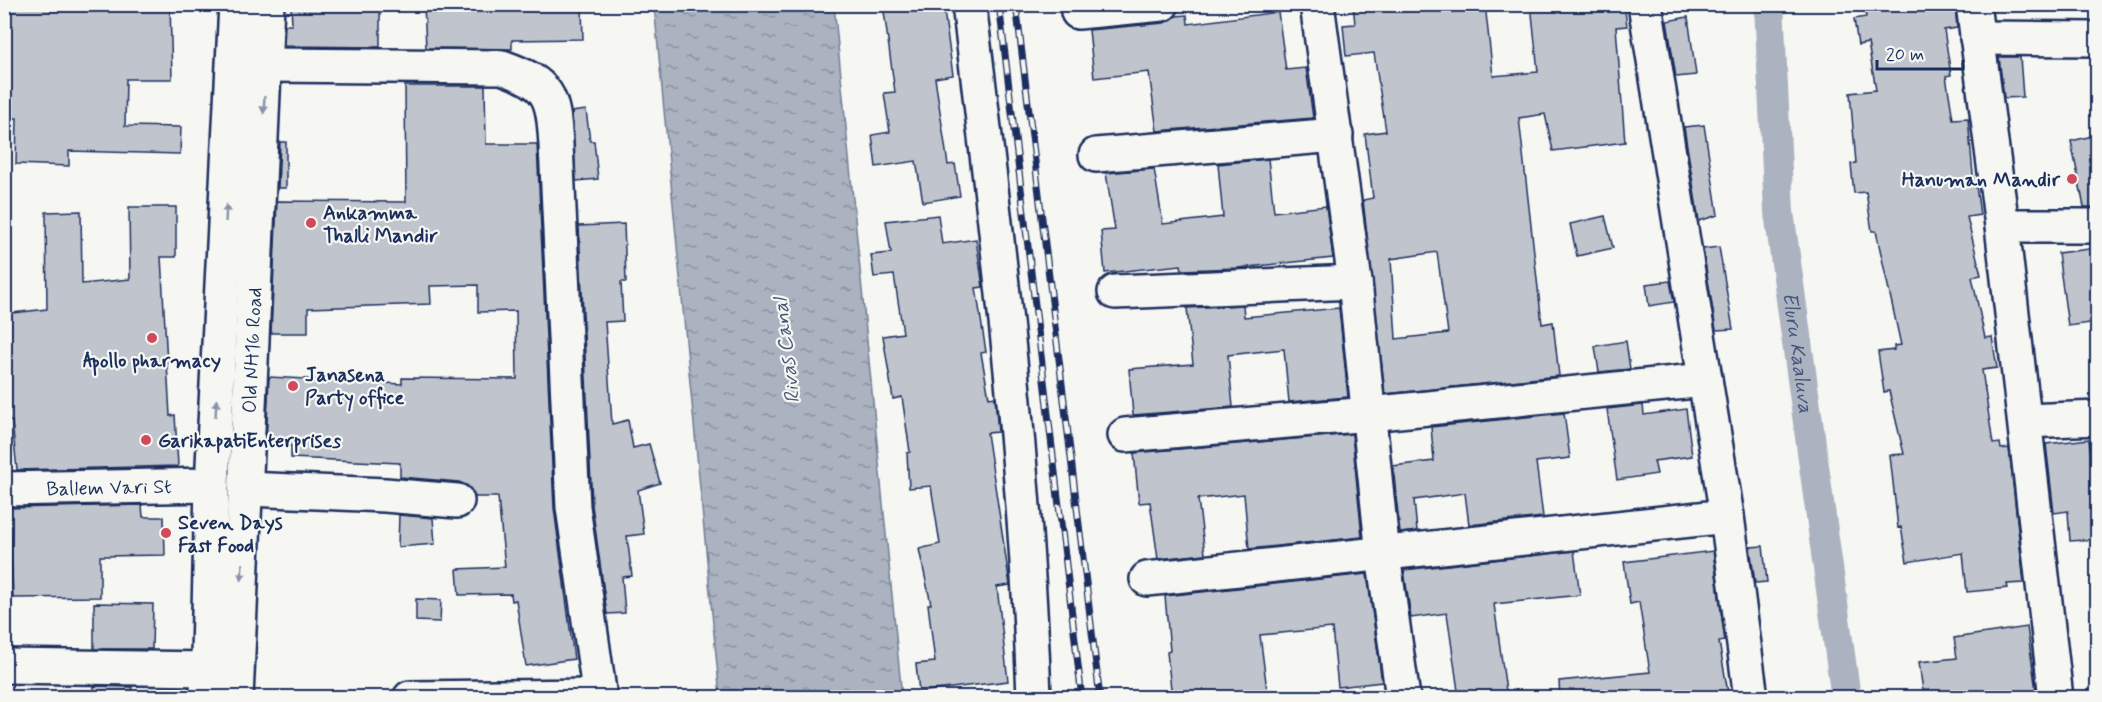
<svg xmlns="http://www.w3.org/2000/svg" width="2102" height="702" font-family="Mynerve,sans-serif">
  <style>
    .water { fill: url(#water-ripples); stroke: #717e99; stroke-width: 1.5 }
    .lines { fill: none; stroke-linecap: round; stroke-linejoin: round }
    .canal { stroke: #abb2c0; stroke-width: 30 }
    .building { fill: #c0c4cd; stroke: #1b2f5e; stroke-width: 1.5; fill-rule: evenodd }
    .minor-casing { stroke: #1b2f5e; stroke-width: 38 }
    .major-casing { stroke: #1b2f5e; stroke-width: 38 }
    .minor { stroke: #f6f6f2; stroke-width: 33 }
    .major { stroke: #f6f6f2; stroke-width: 33 }
    .rail-casing { stroke: #1b2f5e; stroke-width: 7 }
    .rail { stroke: #f6f6f2; stroke-width: 4.5; stroke-dasharray: 14; stroke-linecap: butt }
    .oneway { fill: #8892a8 }
    .poi-dot { fill: #d1495b; stroke: #f6f6f2; stroke-width: 2 }
    .labels { text-anchor: middle; stroke-width: 4.5; stroke-linejoin: round; paint-order: stroke }
    .poi-label { font-size: 20px; font-weight: bold; fill: #1b2f5e; stroke: #f6f6f2; text-anchor: start }
    .street-label { font-size: 20px; fill: #1b2f5e; stroke: #f6f6f2 }
    .water-label { font-size: 21px; font-style: italic; fill: #46567b; stroke: #f6f6f2 }
  </style>
  <defs>
    <pattern id="water-ripples" width="26" height="14" patternUnits="userSpaceOnUse" patternTransform="scale(1.5)"><rect width="26" height="14" fill="#abb2c0"/><path d="M2 4q2-2 4 0t4 0M15 11q2-2 4 0t4 0" fill="none" stroke="#8a919f"/></pattern>
  </defs>
  <rect width="100%" height="100%" fill="#f6f6f2"/>
  <filter id="ink" filterUnits="userSpaceOnUse"><feTurbulence type="fractalNoise" baseFrequency=".0167" numOctaves="2"/><feDisplacementMap in="SourceGraphic" scale="12" xChannelSelector="R" yChannelSelector="G"/><feConvolveMatrix kernelMatrix="1 2 1 2 8 2 1 2 1" color-interpolation-filters="sRGB"/></filter>
  <g filter="url(#ink)">
    <path class="water" d="M654,5H834L902,697H720Z"/>
    <g class="lines">
      <path class="canal" id="s1" d="M1769,4L1779,212L1846,698"/>
    </g>
    <path class="building" d="M4,4H170L172,79H126L125,126L181,127L180,154L69,151V166L16,164L17,118H4Z
      M291,4H380V47L284,46L285,25H292Z
      M424,4L511,7V10L582,9L583,39L512,40V49L426,48Z
      M883,4H943L953,75L935,78L948,165L955,164L960,196L923,202L916,161L876,167L872,135L890,132L884,93L895,92Z
      M1353,4H1485L1493,76L1538,72L1531,4H1624L1627,26L1616,27L1625,142L1553,151L1545,114L1519,118L1542,324L1553,322L1559,376L1385,394L1363,200L1373,198L1365,134L1386,131L1374,53L1346,56L1343,25L1355,24ZM1437,252L1448,333L1396,339L1391,259Z
      M1864,4H1955L1957,28L1944,30L1951,75L1946,76L1953,119L1968,118L1974,186H1976L1980,215L1967,217L1981,275L1972,277L1985,338L1992,337L1997,368L1982,370L1993,444L2000,443L2001,449L2009,448L2024,583L2007,584L2008,588L1967,592L1963,553L1907,562L1901,527L1898,528L1890,455L1904,454L1889,391L1884,392L1878,352L1894,350V346L1901,345L1876,231H1872L1866,192L1854,193L1851,164L1856,163L1850,93L1876,90L1868,43L1858,45L1854,19L1866,17Z
      M1278,12L1286,70L1306,68L1313,118L1157,131L1149,72L1094,78L1089,30L1164,23L1176,16L1187,15L1188,24Z
      M1688,17L1696,75L1676,77L1667,21Z
      M1999,57H2020L2023,97L2004,98Z
      M405,86H485L486,144H537L554,508L574,659L526,666L516,600L512,601L511,594L459,595L457,569L505,567L498,497H475L468,486L459,482L400,477V463L291,458V446L266,444L269,377L402,384V378L517,379L516,311L478,312V285L430,286L431,304L308,308V333H271L277,201L406,202Z
      M586,110L590,141H594L598,179L576,181L572,112Z
      M1704,125L1718,215L1699,221L1684,127Z
      M2097,135V207H2084L2071,141Z
      M280,142H286V188H278Z
      M1268,159L1274,212L1326,206L1333,258L1238,268L1182,270L1181,265L1105,273L1101,231L1115,230L1106,173L1154,169L1163,224L1223,217L1218,164Z
      M129,207H176V257H161L170,416L175,415L178,466L17,470L12,421L4,422V314L47,309L46,212L81,211L82,284L130,279Z
      M938,215L942,244L976,239L983,287L976,288L986,352L981,353L989,398L995,397L998,432L987,433L1010,585L997,587L1008,681L919,692L916,664L935,662L928,604H931L919,549L940,544L931,486L909,488L907,453L910,452L902,397L893,399L883,336L903,333L894,275L874,277L871,255L891,253L886,221Z
      M1605,216L1613,248L1577,256L1570,224Z
      M624,224L626,282H621L623,321L605,322L612,424L628,420L633,448L649,444L660,483L638,490L644,534L627,536L632,576L622,577L625,613L607,614L592,505L579,226Z
      M1719,247L1733,329L1716,330L1703,249Z
      M2097,248V322L2068,326L2058,253Z
      M1670,281L1674,302L1649,306L1646,284Z
      M1243,305L1244,317L1339,308L1348,397L1289,402L1284,349L1228,355L1233,407L1133,415L1129,369L1193,364L1187,308Z
      M1626,341L1630,369L1599,372L1595,346Z
      M1643,405L1644,415L1686,409L1692,456L1654,461L1657,474L1617,480L1607,409Z
      M1564,413L1570,458L1536,462L1543,517L1469,525L1465,493L1414,500L1417,531L1400,533L1393,466L1434,461L1431,427Z
      M1352,434L1362,537L1249,549L1244,494L1198,499L1205,554L1158,559L1150,502L1139,503L1134,453Z
      M2089,439L2097,509V539L2070,541L2068,511L2054,513L2046,444Z
      M142,505L143,517H164L165,555L100,556V597L13,598L9,508Z
      M399,515L433,518L435,544L398,547Z
      M1763,546L1767,582L1755,583L1750,547Z
      M1574,551L1580,595L1494,604L1507,698H1459L1447,613L1411,618L1404,570Z
      M1713,551L1725,641L1719,642L1729,698H1560L1559,681L1650,672L1639,602L1630,604L1624,562Z
      M1367,574L1382,682L1338,687L1332,628L1260,635L1268,698H1172L1167,652L1170,651L1165,596Z
      M416,599L441,600L440,622L416,621Z
      M94,603L153,604L152,649H94Z
      M2027,627L2037,698H1924L1919,662L1957,658L1954,638Z
      M94,686L132,687L131,698H94Z"/>
    <g class="lines">
      <g class="minor-casing">
        <g id="minor">
          <path d="M969,4C997,235 1026,466 1034,698"/>
          <path d="M1317,4L1355,282L1383,555L1403,698"/>
          <path d="M1645,4L1727,516L1751,698"/>
          <path d="M1973,4L2002,226L2056,698"/>
          <path d="M1078,12L1162,4"/>
          <path d="M1977,38L2098,39"/>
          <path d="M266,65L502,67C550,84 553,95 556,145L573,507L600,698"/>
          <path d="M1096,155L1336,135"/>
          <path d="M2002,226H2098"/>
          <path d="M1115,292L1355,282"/>
          <path d="M2025,421L2098,418"/>
          <path d="M1125,435L1369,414L1705,380"/>
          <path id="s2" d="M4,489L212,485"/>
          <path d="M246,489L385,495L457,501"/>
          <path d="M1147,579L1727,516"/>
          <path d="M4,666L208,669"/>
          <path d="M410,698L599,696"/>
        </g>
      </g>
      <g class="major-casing">
        <g id="major">
          <path d="M207,698L212,485L236,4"/>
          <path id="s3" d="M236,698L267,4"/>
        </g>
      </g>
      <use href="#minor" class="minor"/>
      <use href="#major" class="major"/>
      <g class="rail-casing">
        <path id="rail" d="M999,4L1082,698
          M1016,4L1100,698"/>
      </g>
      <use href="#rail" class="rail"/>
    </g>
    <defs><path id="oneway-solid" d="M-6-.8H1V-3.2L6.5 0L1 3.2V.8H-6Z" transform="scale(1.5)"/></defs>
    <g class="oneway">
      <use href="#oneway-solid" transform="translate(264 105) rotate(93)"/>
      <use href="#oneway-solid" transform="translate(226 213) rotate(-87)"/>
      <use href="#oneway-solid" transform="translate(216 408) rotate(-87)"/>
      <use href="#oneway-solid" transform="translate(242 572) rotate(93)"/>
    </g>
  </g>
  <g class="poi-dot">
    <circle cx="2072" cy="179" r="6"/>
    <circle cx="311" cy="223" r="6"/>
    <circle cx="152" cy="338" r="6"/>
    <circle cx="293" cy="386" r="6"/>
    <circle cx="146" cy="440" r="6"/>
    <circle cx="166" cy="533" r="6"/>
  </g>
  <g class="labels">
    <g class="poi-label">
      <text x="2060" y="186" text-anchor="end">Hanuman Mandir</text>
      <text x="323" y="219">Ankamma<tspan x="323" dy="23">Thalli Mandir</tspan></text>
      <text x="152" y="367" text-anchor="middle">Apollo pharmacy</text>
      <text x="305" y="381">Janasena<tspan x="305" dy="23">Party office</tspan></text>
      <text x="158" y="447">GarikapatiEnterprises</text>
      <text x="178" y="529">Seven Days<tspan x="178" dy="23">Fast Food</tspan></text>
    </g>
    <g class="street-label">
      <text dy="7" stroke="none"><textPath href="#s3" startOffset="348">Old NH16 Road</textPath></text>
      <text dy="7" stroke="none"><textPath href="#s2" startOffset="105">Ballem Vari St</textPath></text>
    </g>
    <g class="water-label">
      <text transform="translate(786 351) rotate(-97)" y="7">Rivas Canal</text>
      <text dy="7" stroke="none"><textPath href="#s1" startOffset="350">Eluru Kaaluva</textPath></text>
    </g>
  </g>
  <rect width="2102" height="702" fill="none" stroke="#f6f6f2" stroke-width="24"/>
  <rect x="12" y="12" width="2078" height="678" fill="none" stroke="#1b2f5e" stroke-width="2" filter="url(#ink)"/>
  <path d="M1877 60v9h86v-9" fill="none" stroke="#1b2f5e" stroke-width="3"/>
  <text x="1886" y="60" font-size="18" fill="#1b2f5e" stroke="#f6f6f2" stroke-width="4.5" paint-order="stroke">20 m</text>
</svg>
